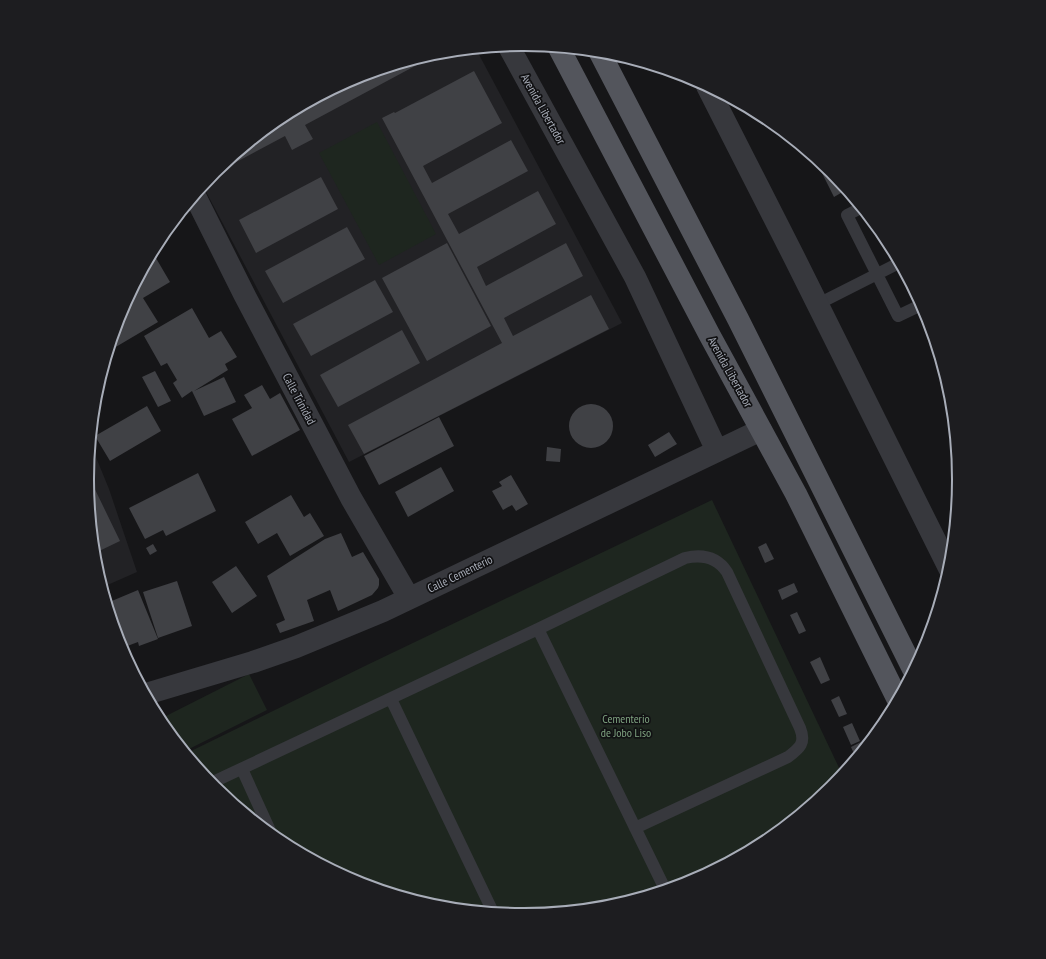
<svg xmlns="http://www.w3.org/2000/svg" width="1046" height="959" font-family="'PT Sans Narrow',sans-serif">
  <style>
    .built { fill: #222225 }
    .green { fill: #1e261f }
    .building { fill: #404145 }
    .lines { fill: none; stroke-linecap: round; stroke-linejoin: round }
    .service { stroke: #37383d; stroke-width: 12 }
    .minor { stroke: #37383d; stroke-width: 22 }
    .primary { stroke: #53555c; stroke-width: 22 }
    .labels { text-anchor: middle; stroke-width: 3.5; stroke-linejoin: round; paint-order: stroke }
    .street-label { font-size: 12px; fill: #a8adb8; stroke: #111113 }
    .park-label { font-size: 12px; fill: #7fa381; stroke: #111113 }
    .rim { fill: none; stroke: #a8adb8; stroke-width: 2 }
  </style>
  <rect width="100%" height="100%" fill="#161618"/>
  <path class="built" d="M476,49L622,323L349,462L203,186L215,171L281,117L357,77L438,52Z
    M91,445L109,489L137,572L103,587L96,564L88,479Z"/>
  <path class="green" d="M377,122L436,234L379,265L319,153Z
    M712,500L842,774L831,788L765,842L689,882L608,907L523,915L438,907L356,882L281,841L215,787L187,753L369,664Z
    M249,674L267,710L185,751L176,740L164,717Z"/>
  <path class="building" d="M426,56L428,59L305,125L313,139L292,150L285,136L212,175L281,117L357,77Z
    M474,71L502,123L423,166L432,183L511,140L528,171L448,214L459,234L538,191L556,224L477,267L486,286L566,243L583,276L504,318L513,336L591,295L609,329L364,454L348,425L502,343L382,118L394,112L395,113Z
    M814,157L831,172L846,190L834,197Z
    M321,177L338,209L256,253L239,220Z
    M347,227L365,259L283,303L265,271Z
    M447,243L491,326L427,361L382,278Z
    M153,253L170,282L143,298L158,322L109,351L121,313Z
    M375,280L393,312L311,356L293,324Z
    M192,308L209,338L221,331L237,357L225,364L228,370L194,391L224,377L236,402L204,416L192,391L182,398L173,383L177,380L167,363L161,366L144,336Z
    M402,330L420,363L338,407L320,375Z
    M155,371L171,401L158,407L142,377Z
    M262,385L270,399L280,393L300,430L252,456L232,419L252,408L244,395Z
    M569 426a22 22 0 1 1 44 0a22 22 0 1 1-44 0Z
    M147,406L161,431L110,461L95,436Z
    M439,417L454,446L379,485L364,456Z
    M669,432L677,444L655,457L648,445Z
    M547,447L561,449L560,462L546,461Z
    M441,467L454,491L408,517L395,492Z
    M198,473L216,511L166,536L163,530L145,539L129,508Z
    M88,475L120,541L95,553L88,479Z
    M511,475L528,504L516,511L512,505L503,510L492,491L502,486L499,482Z
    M291,495L304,517L310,513L324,536L290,556L277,533L258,544L245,522Z
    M341,533L352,557L363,552L379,579V585L378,588L372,595L338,611L330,590L307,600L314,621L280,633L276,624L285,620L267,576L325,539Z
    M766,543L774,559L765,563L758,547Z
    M153,544L157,551L150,555L146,548Z
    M236,566L257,596L232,613L212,582Z
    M177,581L192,626L158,638L143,592Z
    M794,583L798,592L782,600L778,590Z
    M138,590L158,639L139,646L138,642L122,648L107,603Z
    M797,612L806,631L799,634L790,615Z
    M820,657L830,680L821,684L810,662Z
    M839,696L847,714L839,717L831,700Z
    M852,723L860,741L851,745L843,727Z
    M861,742L864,748L859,754L855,756L851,747Z"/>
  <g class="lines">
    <path class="service" d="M861,208L847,215L898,316L921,305
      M818,304L899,263
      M538,629L665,889
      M391,699L493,912
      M242,769L272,835
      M211,783L538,629L685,558C702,554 717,557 727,572L800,728C806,743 800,748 788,757L635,828"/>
    <path class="minor" d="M508,45L635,277L717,451
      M707,86L794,257L949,568
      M195,196L244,294L351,498L409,598
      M146,694L253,662L296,647L383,611L761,430"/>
    <path class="primary" d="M559,48L709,334L796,494L897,698
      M599,51L738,319L913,669"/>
  </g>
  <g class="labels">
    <g class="street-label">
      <text transform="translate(543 109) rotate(61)" y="4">Avenida Libertador</text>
      <text transform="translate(730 372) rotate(61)" y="4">Avenida Libertador</text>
      <text transform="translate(299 399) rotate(62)" y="4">Calle Trinidad</text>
      <text transform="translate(460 574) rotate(-26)" y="4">Calle Cementerio</text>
    </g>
    <g class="park-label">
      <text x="626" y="723">Cementerio<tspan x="626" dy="14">de Jobo Liso</tspan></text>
    </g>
  </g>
  <path d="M0 0H1046V959H0ZM522 51H524A428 428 0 0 1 952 479V480A428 428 0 0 1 524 908H522A428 428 0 0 1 94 480V479A428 428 0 0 1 522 51Z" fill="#1d1d20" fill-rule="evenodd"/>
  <path class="rim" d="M522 51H524A428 428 0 0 1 952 479V480A428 428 0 0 1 524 908H522A428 428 0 0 1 94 480V479A428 428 0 0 1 522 51Z"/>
</svg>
